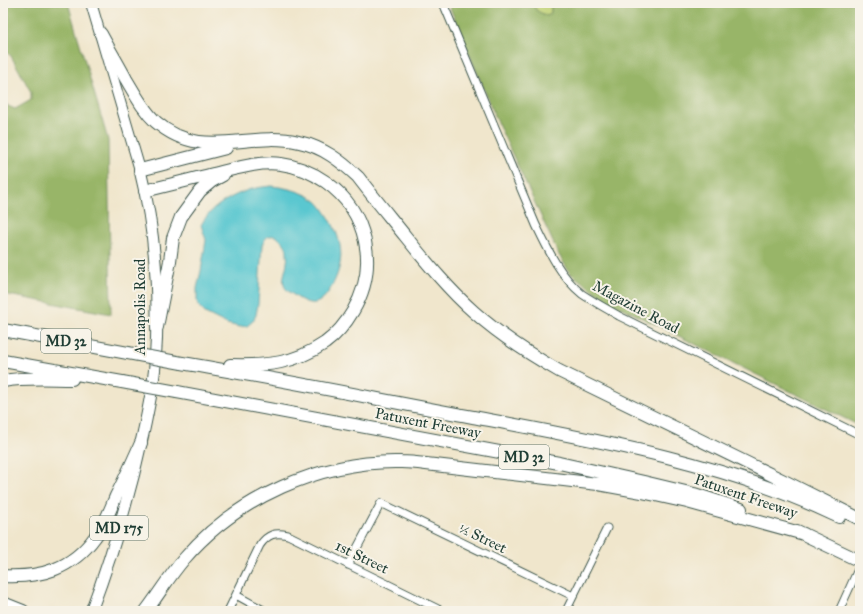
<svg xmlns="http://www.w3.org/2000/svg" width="863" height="614" font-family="'IM FELL Great Primer',serif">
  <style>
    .green { fill: #c1d376; stroke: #708855 }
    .forest { fill: #98b567; stroke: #5c794e }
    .water { fill: #5ac7d0; stroke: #3c8282 }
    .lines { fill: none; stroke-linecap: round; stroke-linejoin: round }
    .street-casing { stroke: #3e564b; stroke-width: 9 }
    .secondary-casing { stroke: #3e564b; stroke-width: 12 }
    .primary-casing { stroke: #3e564b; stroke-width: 13 }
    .highway-casing { stroke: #3e564b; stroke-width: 14 }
    .street { stroke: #fff; stroke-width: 7 }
    .secondary { stroke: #fff; stroke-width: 10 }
    .primary { stroke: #fff; stroke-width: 11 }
    .highway { stroke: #fff; stroke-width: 12 }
    .highway-bridge-casing { stroke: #3e564b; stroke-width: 14; stroke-linecap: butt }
    .highway-bridge { stroke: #fff; stroke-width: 12 }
    .labels { text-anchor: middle; stroke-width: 4; stroke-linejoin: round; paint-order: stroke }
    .shield { fill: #f7f3e8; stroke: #60746a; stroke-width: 1 }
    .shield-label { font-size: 14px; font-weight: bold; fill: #1f3d34 }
    .street-label { font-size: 15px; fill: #1f3d34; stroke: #f7f3e8 }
  </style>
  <rect width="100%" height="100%" fill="#f7f3e8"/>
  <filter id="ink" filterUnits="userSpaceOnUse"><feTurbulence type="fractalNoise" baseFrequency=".025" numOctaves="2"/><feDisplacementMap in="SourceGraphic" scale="8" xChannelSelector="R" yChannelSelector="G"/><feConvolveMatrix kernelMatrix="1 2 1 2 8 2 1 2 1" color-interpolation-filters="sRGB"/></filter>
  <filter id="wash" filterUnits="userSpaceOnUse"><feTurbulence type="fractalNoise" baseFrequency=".012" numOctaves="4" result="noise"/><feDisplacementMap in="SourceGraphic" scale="16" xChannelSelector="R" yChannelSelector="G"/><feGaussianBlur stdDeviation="0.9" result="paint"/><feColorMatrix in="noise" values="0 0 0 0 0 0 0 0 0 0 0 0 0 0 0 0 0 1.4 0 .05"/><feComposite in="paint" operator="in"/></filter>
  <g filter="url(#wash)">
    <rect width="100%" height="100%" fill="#f0e6cc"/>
    <path class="green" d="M532,3H549L551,7V14L547,16L537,11Z"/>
    <path class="forest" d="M3,3H68L108,140L111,314L3,294V100L8,106L15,109L31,100V92L11,56L3,49Z
      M448,3H532L537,11L547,16L551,14V7L549,3H860V426L606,300L570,273L559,255L501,130Z"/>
    <path class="water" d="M272,186C287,188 302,191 315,200C321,204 326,213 330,219C343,243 345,261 332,286C329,292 322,302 315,303C306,305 295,296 288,291C279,283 286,272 287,262C288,259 287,257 287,253C287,253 287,248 286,247C285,243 279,239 276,236C267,235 266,237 262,245L258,304L256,315L253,321L247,326L240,327L227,324L205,313L200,308L197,301V288L201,271L206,240L201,225C209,209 227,198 243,192C252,188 262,187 272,186Z"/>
  </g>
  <g filter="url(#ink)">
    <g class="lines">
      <g class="street-casing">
        <path id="street" d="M443,3L536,225C548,250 560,276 582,294C594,302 607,309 619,316L860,435
          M348,565L381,503L573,596
          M236,595L265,611
          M228,611L260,545C268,534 275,532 288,535L442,611
          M566,611L607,528
          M839,611L860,565"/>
      </g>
      <g class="secondary-casing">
        <path id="secondary" d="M91,3L140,170"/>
      </g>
      <g class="primary-casing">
        <path id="primary" d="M91,611C113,553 130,494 143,434C148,411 153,388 155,365C160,299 156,234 140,170"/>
      </g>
      <g class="highway-casing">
        <path id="highway" d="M101,34C109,49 118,64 126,79C135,94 143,110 156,122C202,162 248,130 299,142C323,147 341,161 358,177C374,198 390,217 406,237C427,263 449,290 474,312C500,335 529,354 559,371L786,482L860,519
          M140,170L226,148
          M145,191C168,185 190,180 213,174C235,169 258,161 281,164C297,166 313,173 326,182C368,212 379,267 353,311C346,323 336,335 325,343C294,364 267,366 230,365
          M157,327L170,261L173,238L181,217L200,191L212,181L223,175
          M3,330L128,353
          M3,361L122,382
          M182,363C279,379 376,399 473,417C597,440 724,462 839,517
          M3,381C26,377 49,379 72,379
          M177,392L559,463L644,482L694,494L741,509
          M797,531L860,561
          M3,576C41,578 72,569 95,537C105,525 110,510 116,496C125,479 133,461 141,443
          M3,603L23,611
          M146,611C159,594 170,575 184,559C236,498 321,460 401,462C409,462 418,463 426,464L598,484L642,492L687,502L804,534"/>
      </g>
      <use href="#street" class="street"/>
      <use href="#secondary" class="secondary"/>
      <use href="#primary" class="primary"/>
      <use href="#highway" class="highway"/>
      <g class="highway-bridge-casing">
        <path id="highway-bridge" d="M128,353L182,363
          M122,382L177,392"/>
      </g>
      <use href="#highway-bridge" class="highway-bridge"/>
    </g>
  </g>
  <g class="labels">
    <g class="shield">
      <rect x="41" y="329" width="50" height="24" rx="3"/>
      <rect x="499" y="445" width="50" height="24" rx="3"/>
      <rect x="90" y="516" width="58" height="24" rx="3"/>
    </g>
    <g class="shield-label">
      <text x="66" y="346">MD 32</text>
      <text x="524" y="462">MD 32</text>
      <text x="119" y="533">MD 175</text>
    </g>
    <g class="street-label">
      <text transform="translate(140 307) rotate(-90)" y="5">Annapolis Road</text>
      <text transform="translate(636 307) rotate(28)" y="5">Magazine Road</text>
      <text transform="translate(428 423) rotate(11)" y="5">Patuxent Freeway</text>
      <text transform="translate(746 496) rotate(19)" y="5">Patuxent Freeway</text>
      <text transform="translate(483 538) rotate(26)" y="5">½ Street</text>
      <text transform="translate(362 557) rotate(26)" y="5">1st Street</text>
    </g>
  </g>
  <rect width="863" height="614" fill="none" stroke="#f7f3e8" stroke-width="16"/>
</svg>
